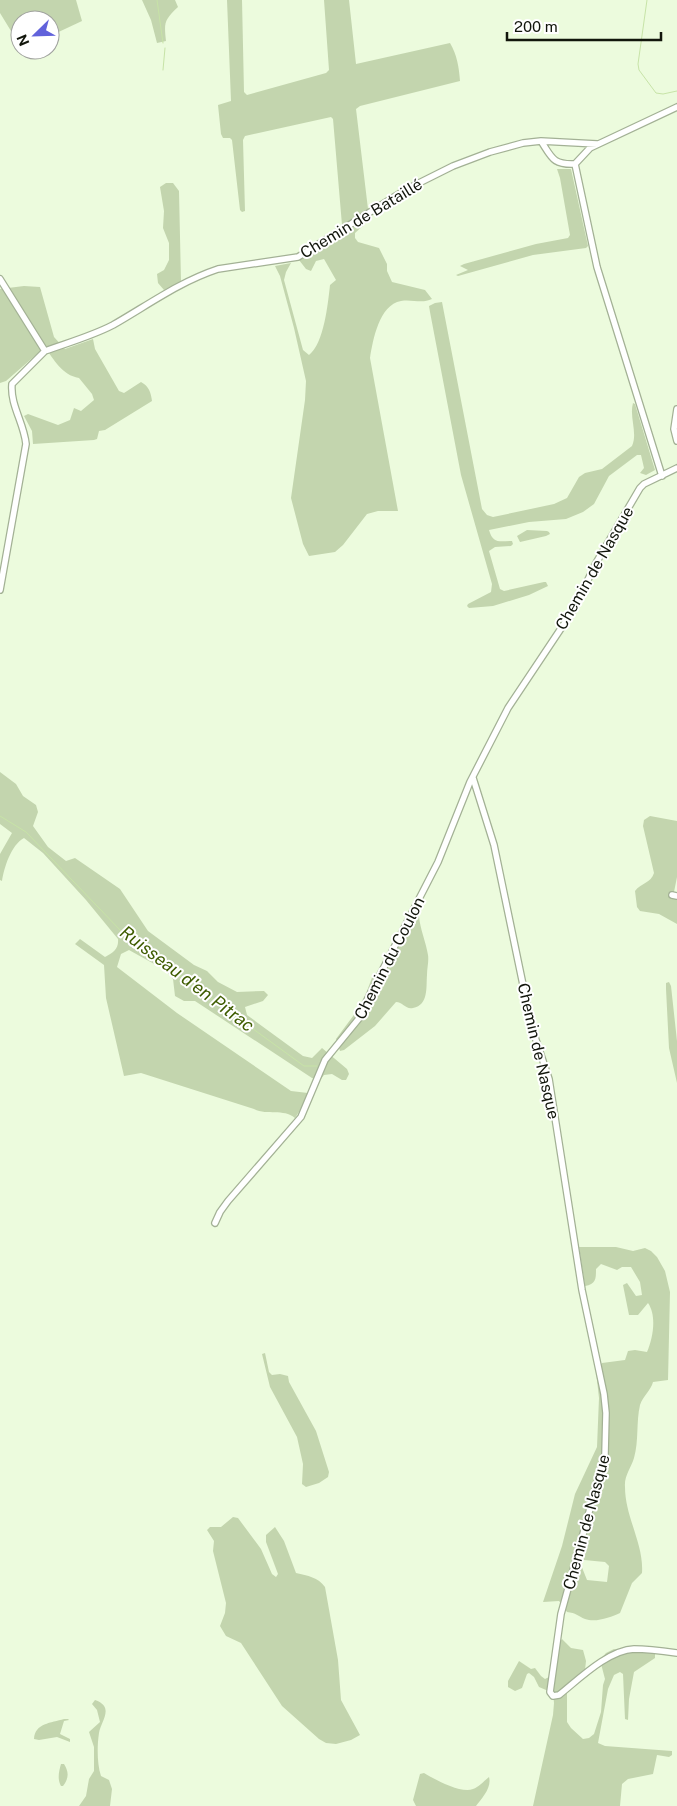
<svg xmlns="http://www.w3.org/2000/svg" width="677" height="1806" font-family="'Public Sans',sans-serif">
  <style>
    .green { fill: #c3d5ae; fill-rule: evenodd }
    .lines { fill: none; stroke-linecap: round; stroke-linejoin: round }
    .stream { stroke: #c7e3a7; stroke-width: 1 }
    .minor-casing { stroke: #a3b195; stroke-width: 8 }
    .minor { stroke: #fff; stroke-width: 5.5 }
    .labels { text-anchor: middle; stroke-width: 4; stroke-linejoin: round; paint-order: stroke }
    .street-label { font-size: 16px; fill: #12160c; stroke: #fff }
    .water-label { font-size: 18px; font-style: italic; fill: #3e5c00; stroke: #fff }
  </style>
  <rect width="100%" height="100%" fill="#ecfbdd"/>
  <path class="green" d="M0,0H76L82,21L50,36V20H20V41L11,31L0,13Z
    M142,0H175L178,7C164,20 164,23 166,41L157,43L151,20Z
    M227,0H242L244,92L247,95L326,73L329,70L324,0H349L356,64L450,43C457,55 459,67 460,81L360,106L356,109L368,209L342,225L333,119L331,117L245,136L243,140L245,211L242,212L240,210L232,140L230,138H223L221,134L218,105L231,101Z
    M557,169H571L588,246L586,248L533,255L458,276L456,275L468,270L460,266L464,264L536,244L568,238L570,235L560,178Z
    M166,183H173L179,191L181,282L164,290L158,283L157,274L164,270L169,260V243L163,228L164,211L160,187Z
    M364,220L365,224L355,233V238L358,242L379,248L387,264V271L392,282L425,290L432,299C422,304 412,299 401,301C379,305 373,340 370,358L398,511H378L367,514L343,545L335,552L309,556L303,544L291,498L305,400L306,381L294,328L280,276L275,266L291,263L286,272L284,280L303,350L309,355C324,344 328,303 330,285L336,280L324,259L316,261L311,271L306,269L299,260Z
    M24,286L40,287L54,337L65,349L93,339L95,349L119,391L124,393L141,382C149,386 151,393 152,401L105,430L99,431L97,439L94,440L33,444L32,431L24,416L28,414L58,425L70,420L74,408L81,411L94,400L92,394L79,378C62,375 54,360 45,347L6,381L0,383V289Z
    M442,302L482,509L487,515L493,517L554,504L567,498L579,477L585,473L602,469L632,446C638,433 629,417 633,403L635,404L655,470L646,475L640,473L644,468L641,455H637L609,476L594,504L583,512L566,519L529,522L489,530C493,544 499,541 512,541L513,544L511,546L495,547L489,551L500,589L504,591L544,582H546L548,586L529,595L493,606L469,608L467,606L468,604L491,592L492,584L461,475L430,312L429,306L435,303Z
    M527,530L547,531L549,532L550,534L546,536L520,542L517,536Z
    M0,772L16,784L23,796L36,805L38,812L33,826L48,847L66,861L75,858L120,889L148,931L194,965L207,971L218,982L237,992L264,991L268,995L263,1001L245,1007L247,1015L303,1056L312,1058L322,1048L347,1069L349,1074L346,1080H342L332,1074L324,1075L320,1080L312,1078L195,1001H184L175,996L173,979L165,970L129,950L121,954L117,967L177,1013L291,1091L308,1093L302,1107L295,1118C283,1108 268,1116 254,1109L141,1073L124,1076L106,998L104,965L75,944L80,939L105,957C113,953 119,949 118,939L86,900L43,853L24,838C11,845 4,868 2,881L0,880V854L12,833L0,824Z
    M650,816L677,821V877L674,892L675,898H677V924L659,914L640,911L637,907L635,891C641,883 651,883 654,873L643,826L644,820Z
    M421,905C421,908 419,912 419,916C420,929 426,942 428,955C429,961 427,968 427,975C426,986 429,1005 413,1008C406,1010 403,1002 396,1002L375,1026L344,1050L340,1051L336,1039L362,1004L373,975L388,967L418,906Z
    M669,982L671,986L677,1041V1083L669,1048L666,989V983Z
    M579,1247H616L633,1251L645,1248L651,1251L657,1257L665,1271L670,1292L668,1380L653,1382C651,1390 643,1396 640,1405C636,1422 639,1441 634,1458C631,1468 624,1476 625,1487C625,1517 644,1544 642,1573L632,1583L620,1613C611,1617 596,1623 585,1619C578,1616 576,1613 567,1612L559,1601L543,1602L562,1546L575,1494L597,1447L599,1398L596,1371L602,1363L625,1360L628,1351L635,1350L647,1352C653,1338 657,1316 648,1303L638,1315H629L623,1285L627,1283L636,1296L642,1295L640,1282L631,1267H622L617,1270L601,1264L596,1269C596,1279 596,1284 585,1286ZM584,1560L605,1562L609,1566L607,1582L587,1580L581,1565Z
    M265,1353L269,1372L272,1375L280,1374L288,1376L289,1382L316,1431L329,1472L328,1477L319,1483L306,1487L302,1484L303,1464L297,1437L270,1387L262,1354Z
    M233,1517L238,1518L261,1549L272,1574L276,1577L278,1574L266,1542V1535L275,1527L284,1541L296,1573C308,1576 318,1577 325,1587L338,1660L341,1700L360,1735L351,1740L336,1744L326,1743L319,1739L282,1706L241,1643L226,1636L220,1626L225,1613L226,1603L213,1551L214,1541L207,1530L210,1527H221Z
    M562,1639L571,1648L583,1650L586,1661L585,1670L567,1684V1722L571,1728L583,1739L589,1738L594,1734L601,1712L603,1685L605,1679L600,1660L606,1653L614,1649L625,1652L638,1651L655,1653V1658L634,1672L629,1699L628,1720L625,1719L623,1674L620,1672L614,1675L608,1689L598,1743L605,1746L672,1751V1755L669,1757L657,1755L653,1774L628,1779L622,1784L620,1806H533L553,1715L554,1703L553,1693L539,1687L534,1677L529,1673L527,1674L522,1688L515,1691L508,1687V1681L519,1661L531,1669L535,1668L541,1676L545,1679L549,1677C551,1664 553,1650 562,1639Z
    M95,1700C115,1707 101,1721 99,1733C97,1746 97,1764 101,1776L109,1780L112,1789L110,1806H79L86,1796L89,1779L94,1771V1747L89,1732L100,1722L97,1710L92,1704Z
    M64,1719H68L69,1720L64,1721L60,1734L70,1739V1742L57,1737L39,1740L34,1739C35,1723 51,1723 64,1719Z
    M61,1764H64C69,1772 69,1778 63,1786H61C57,1779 59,1771 61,1764Z
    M424,1773C434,1779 461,1794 473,1789C479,1787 484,1781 489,1777C492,1788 482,1798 476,1806H416L413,1800L420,1774Z"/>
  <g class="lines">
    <path class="stream" d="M157,0L163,43
      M647,0L638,64L639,70L656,93L663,94L677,91
      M163,70L165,48
      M0,816L26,832L121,931L157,959L304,1066H317"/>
    <g class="minor-casing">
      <path id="minor" d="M541,141L597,144
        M575,164L597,267L662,476
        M0,279L45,351L12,384C10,405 24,423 26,444L0,590
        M45,351C67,343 92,336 113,325C148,305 179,282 218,269L298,257L407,189L453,166L490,152L523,143L541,141C552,158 553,165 575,164L590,148L677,107
        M677,409L674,429L677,441
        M473,778L494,845L527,1004L534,1034L549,1079L582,1290L604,1394L606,1413L605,1454L561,1614L550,1692L553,1696L559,1695C578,1680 608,1650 634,1649C648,1649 663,1651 677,1653
        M672,895L677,896
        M215,1223L220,1212L228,1201L301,1117L325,1060L361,1016L366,1002L438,862L470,782L508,708L574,609L596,563L640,488L644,484L677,468"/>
    </g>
    <use href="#minor" class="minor"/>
  </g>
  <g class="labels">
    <g class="street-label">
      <text transform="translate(361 218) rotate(-31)" y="6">Chemin de Bataillé</text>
      <text transform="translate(594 568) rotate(-60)" y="6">Chemin de Nasque</text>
      <text transform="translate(389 958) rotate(-63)" y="6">Chemin du Coulon</text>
      <text transform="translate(539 1051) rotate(77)" y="6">Chemin de Nasque</text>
      <text transform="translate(586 1522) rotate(-75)" y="6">Chemin de Nasque</text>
    </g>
    <g class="water-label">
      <text transform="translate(187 979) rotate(37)" y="6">Ruisseau d'en Pitrac</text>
    </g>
  </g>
  <g transform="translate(35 35) rotate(247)"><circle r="24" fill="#ffffff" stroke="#a0a29e"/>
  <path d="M0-4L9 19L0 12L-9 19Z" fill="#6162db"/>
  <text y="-8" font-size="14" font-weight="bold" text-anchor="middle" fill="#12160c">N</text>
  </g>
  <path d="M507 32v8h154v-8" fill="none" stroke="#12160c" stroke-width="2.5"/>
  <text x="514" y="32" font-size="15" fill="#12160c" stroke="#ffffff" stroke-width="4" paint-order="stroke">200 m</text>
</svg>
